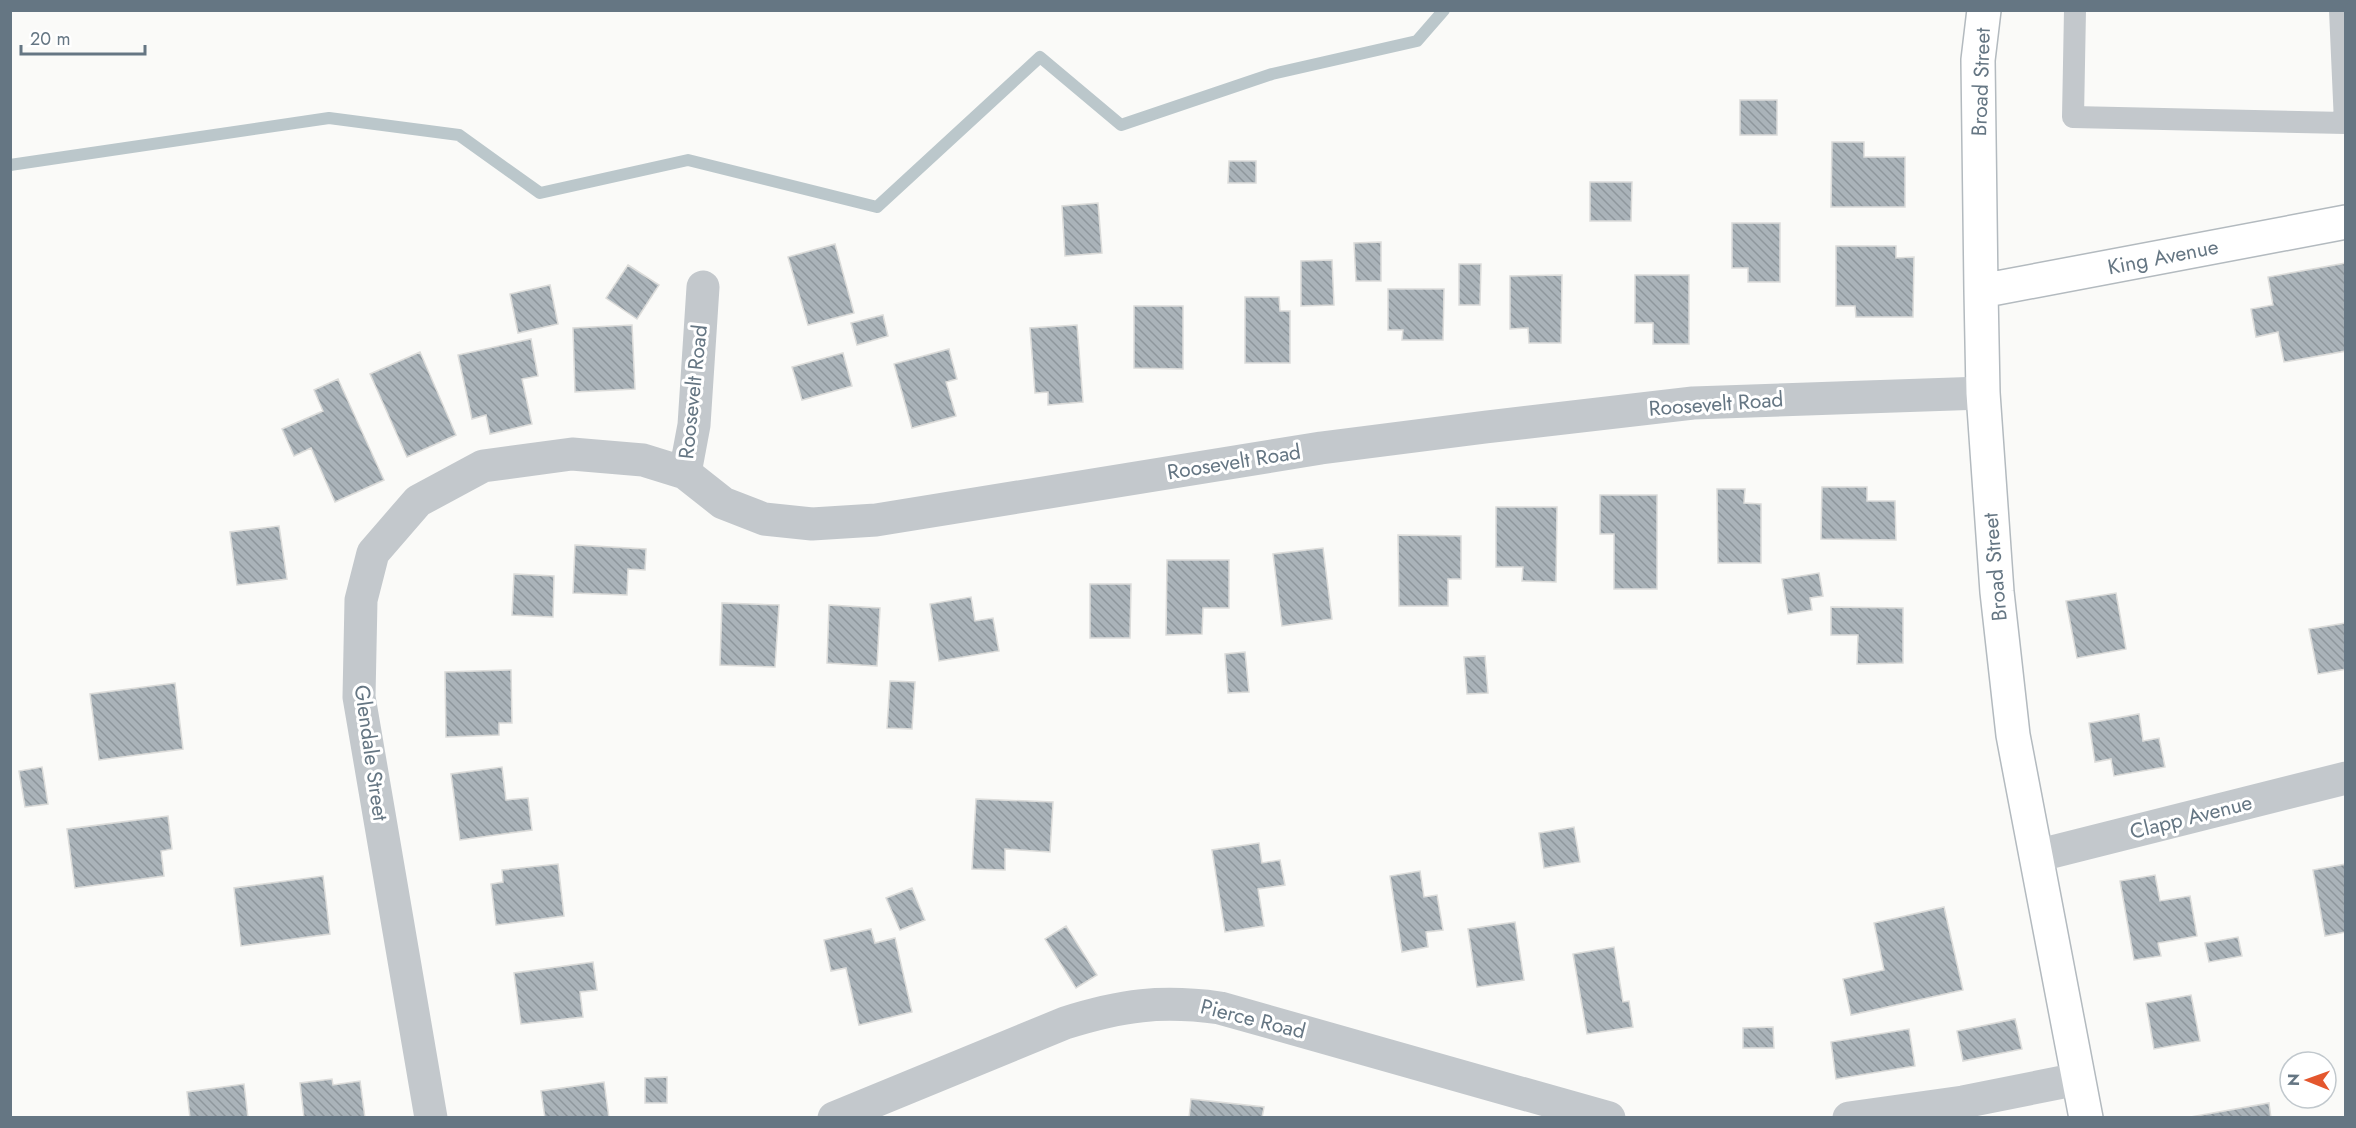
<svg xmlns="http://www.w3.org/2000/svg" width="2356" height="1128" font-family="Jost,sans-serif">
  <style>
    .lines { fill: none; stroke-linecap: round; stroke-linejoin: round }
    .stream { stroke: #bbc7cb; stroke-width: 12 }
    .building { fill: url(#building-back-hatch); stroke: #dcdcda; stroke-width: 1.5 }
    .secondary-casing { stroke: #b3babf; stroke-width: 36 }
    .lane { stroke: #c3c8cc; stroke-width: 22 }
    .street { stroke: #c3c8cc; stroke-width: 33 }
    .secondary { stroke: #fff; stroke-width: 33 }
    .labels { text-anchor: middle; stroke-width: 6; stroke-linejoin: round; paint-order: stroke }
    .street-label { font-size: 21px; fill: #657683; stroke: #fff }
  </style>
  <defs>
    <pattern id="building-back-hatch" width="6" height="6" patternUnits="userSpaceOnUse" patternTransform="scale(1.5)"><rect width="6" height="6" fill="#aab3b9"/><path d="M-1 5l2 2M0 0l6 6M5-1l2 2" fill="none" stroke="#8e969c"/></pattern>
  </defs>
  <rect width="100%" height="100%" fill="#fafaf8"/>
  <g class="lines">
    <path class="stream" d="M10,165L329,118L459,135L540,193L688,160L877,207L1040,57L1121,125L1272,74L1417,41L1444,10"/>
  </g>
  <path class="building" d="M1740,100H1777V135H1740Z
    M1832,142H1864V157H1905V207H1831Z
    M1229,161H1256V183H1228Z
    M1590,182H1632L1631,221H1590Z
    M1098,203L1102,253L1065,256L1062,206Z
    M1732,223H1780V282H1748V268H1732Z
    M1381,242V281H1356L1354,243Z
    M835,244L854,313L808,325L788,257Z
    M1836,246H1896V258L1914,257L1913,317H1856L1855,306H1836Z
    M1332,260L1334,305L1301,306V261Z
    M2346,263V351L2284,362L2278,332L2256,337L2251,309L2273,305L2268,277Z
    M1459,264H1481L1480,305H1459Z
    M628,265L659,285L637,319L606,298Z
    M1562,275L1561,343H1529L1528,328L1510,329V276Z
    M1635,275H1689V344H1653V323H1635Z
    M550,285L558,324L518,333L510,294Z
    M1388,289H1444L1443,340H1402L1403,330H1388Z
    M1245,297H1279L1280,311H1290V363H1245Z
    M1134,306H1183V369L1134,368Z
    M883,315L888,336L857,345L851,323Z
    M632,325L635,389L575,392L573,328Z
    M1077,325L1083,402L1048,405V392L1035,393L1030,328Z
    M531,339L538,376L522,379L532,424L490,434L486,415L472,419L458,355Z
    M949,349L957,379L946,382L956,416L912,428L894,364Z
    M420,352L456,435L407,457L370,374Z
    M843,353L852,386L802,400L792,367Z
    M338,379L384,480L335,502L311,448L294,456L282,429L323,411L314,390Z
    M1822,487H1867V501H1895L1896,540L1821,539Z
    M1717,489H1745L1744,503L1761,504V563H1718Z
    M1600,495H1657V589H1614V534H1600Z
    M1496,507H1557L1556,582L1522,581L1523,567H1496Z
    M279,526L287,579L237,585L230,532Z
    M1398,535L1461,536V579H1448V606H1399Z
    M575,545L646,549L645,570L628,569L627,595L573,593Z
    M1323,548L1332,619L1282,626L1273,554Z
    M1167,560H1229V608H1203L1202,634L1166,635Z
    M1819,573L1823,596L1810,598L1812,610L1788,614L1782,579Z
    M514,574L554,576L553,617L512,615Z
    M1090,584H1131L1130,638H1090Z
    M2116,593L2126,649L2077,658L2066,601Z
    M971,597L975,621L993,618L999,651L939,661L930,604Z
    M722,603L779,605L775,667L720,665Z
    M829,605L880,608L877,666L827,663Z
    M1831,607L1903,608V663L1857,664L1858,635H1831Z
    M2346,623V669L2318,674L2309,629Z
    M1245,652L1249,692L1228,693L1225,654Z
    M1485,656L1488,693L1467,694L1464,657Z
    M511,670L512,723H499V735L446,737L445,672Z
    M890,681L915,682L912,729L887,728Z
    M175,683L183,749L99,760L90,694Z
    M2139,714L2143,741L2159,738L2165,767L2114,776L2111,759L2095,762L2089,723Z
    M42,767L48,804L25,807L19,771Z
    M502,767L506,800L528,798L532,830L460,840L451,774Z
    M976,799L1053,802L1050,852L1005,849V870L972,869Z
    M168,816L172,849L161,851L164,876L75,888L67,829Z
    M1574,827L1580,862L1544,868L1539,833Z
    M1259,843L1262,863L1280,860L1285,885L1258,889L1264,926L1225,932L1212,850Z
    M558,864L564,916L496,925L491,884L503,882L502,870Z
    M2346,864V932L2325,936L2313,870Z
    M1420,871L1424,897L1437,895L1443,930L1426,932L1428,947L1402,952L1390,876Z
    M2155,875L2160,901L2190,896L2197,936L2158,943L2161,956L2134,960L2120,881Z
    M323,876L330,934L241,946L234,888Z
    M912,888L925,920L900,930L886,898Z
    M1944,907L1963,990L1851,1015L1843,979L1884,970L1874,923Z
    M1515,922L1524,980L1477,987L1468,929Z
    M1066,926L1097,975L1076,988L1045,939Z
    M871,929L875,943L895,938L912,1012L859,1025L846,968L831,971L824,940Z
    M2238,937L2242,956L2209,962L2205,943Z
    M1614,947L1623,1002L1629,1001L1633,1027L1587,1034L1573,954Z
    M593,962L597,990L580,992L583,1017L521,1024L514,973Z
    M2191,995L2200,1041L2154,1049L2146,1003Z
    M2015,1019L2022,1049L1963,1061L1957,1031Z
    M1773,1027L1774,1048H1743V1028Z
    M1909,1029L1915,1066L1836,1079L1831,1042Z
    M667,1077V1103H645V1078Z
    M332,1079L333,1085L360,1081L365,1118H304L300,1083Z
    M604,1082L609,1118H545L541,1091Z
    M244,1084L248,1118H190L187,1092Z
    M1191,1099L1264,1107L1262,1118H1189Z
    M2269,1103L2271,1118H2185Z"/>
  <g class="lines">
    <g class="secondary-casing">
      <path id="secondary" d="M1984,10L1978,60L1981,291L1983,393L1997,592L2013,735L2086,1118
        M1981,291L2346,222"/>
    </g>
    <path class="lane" d="M2075,10L2073,117L2345,123L2340,10"/>
    <path class="street" d="M685,473L694,425L703,287
      M2036,856L2346,778
      M431,1118L359,697L361,600L373,553L418,501L483,466L572,454L643,460L685,473L723,503L764,519L812,524L876,520L1321,448L1486,427L1693,403L1983,393
      M834,1118L1065,1023C1122,1005 1161,1000 1220,1008L1609,1118
      M1849,1118L1963,1102L2078,1079"/>
    <use href="#secondary" class="secondary"/>
  </g>
  <g class="labels">
    <g class="street-label">
      <text transform="translate(1981 82) rotate(-88)" y="7">Broad Street</text>
      <text transform="translate(2163 257) rotate(-11)" y="7">King Avenue</text>
      <text transform="translate(693 392) rotate(-84)" y="7">Roosevelt Road</text>
      <text transform="translate(1716 404) rotate(-4)" y="7">Roosevelt Road</text>
      <text transform="translate(1234 462) rotate(-9)" y="7">Roosevelt Road</text>
      <text transform="translate(1995 567) rotate(-95)" y="7">Broad Street</text>
      <text transform="translate(371 753) rotate(82)" y="7">Glendale Street</text>
      <text transform="translate(2191 817) rotate(-14)" y="7">Clapp Avenue</text>
      <text transform="translate(1253 1019) rotate(14)" y="7">Pierce Road</text>
    </g>
  </g>
  <rect width="2356" height="1128" fill="none" stroke="#657683" stroke-width="24"/>
  <g transform="translate(2308 1080) rotate(271)"><circle r="28" fill="#ffffff" stroke="#c1c8cd" stroke-width="1.5"/>
  <path d="M0-4.5L10 22L0 15L-10 22Z" fill="#e4572e"/>
  <text y="-9" font-size="16" font-weight="bold" text-anchor="middle" fill="#657683">N</text>
  </g>
  <path d="M21 45v9h124v-9" fill="none" stroke="#657683" stroke-width="3"/>
  <text x="30" y="45" font-size="18" fill="#657683" stroke="#ffffff" stroke-width="4.5" paint-order="stroke">20 m</text>
</svg>
